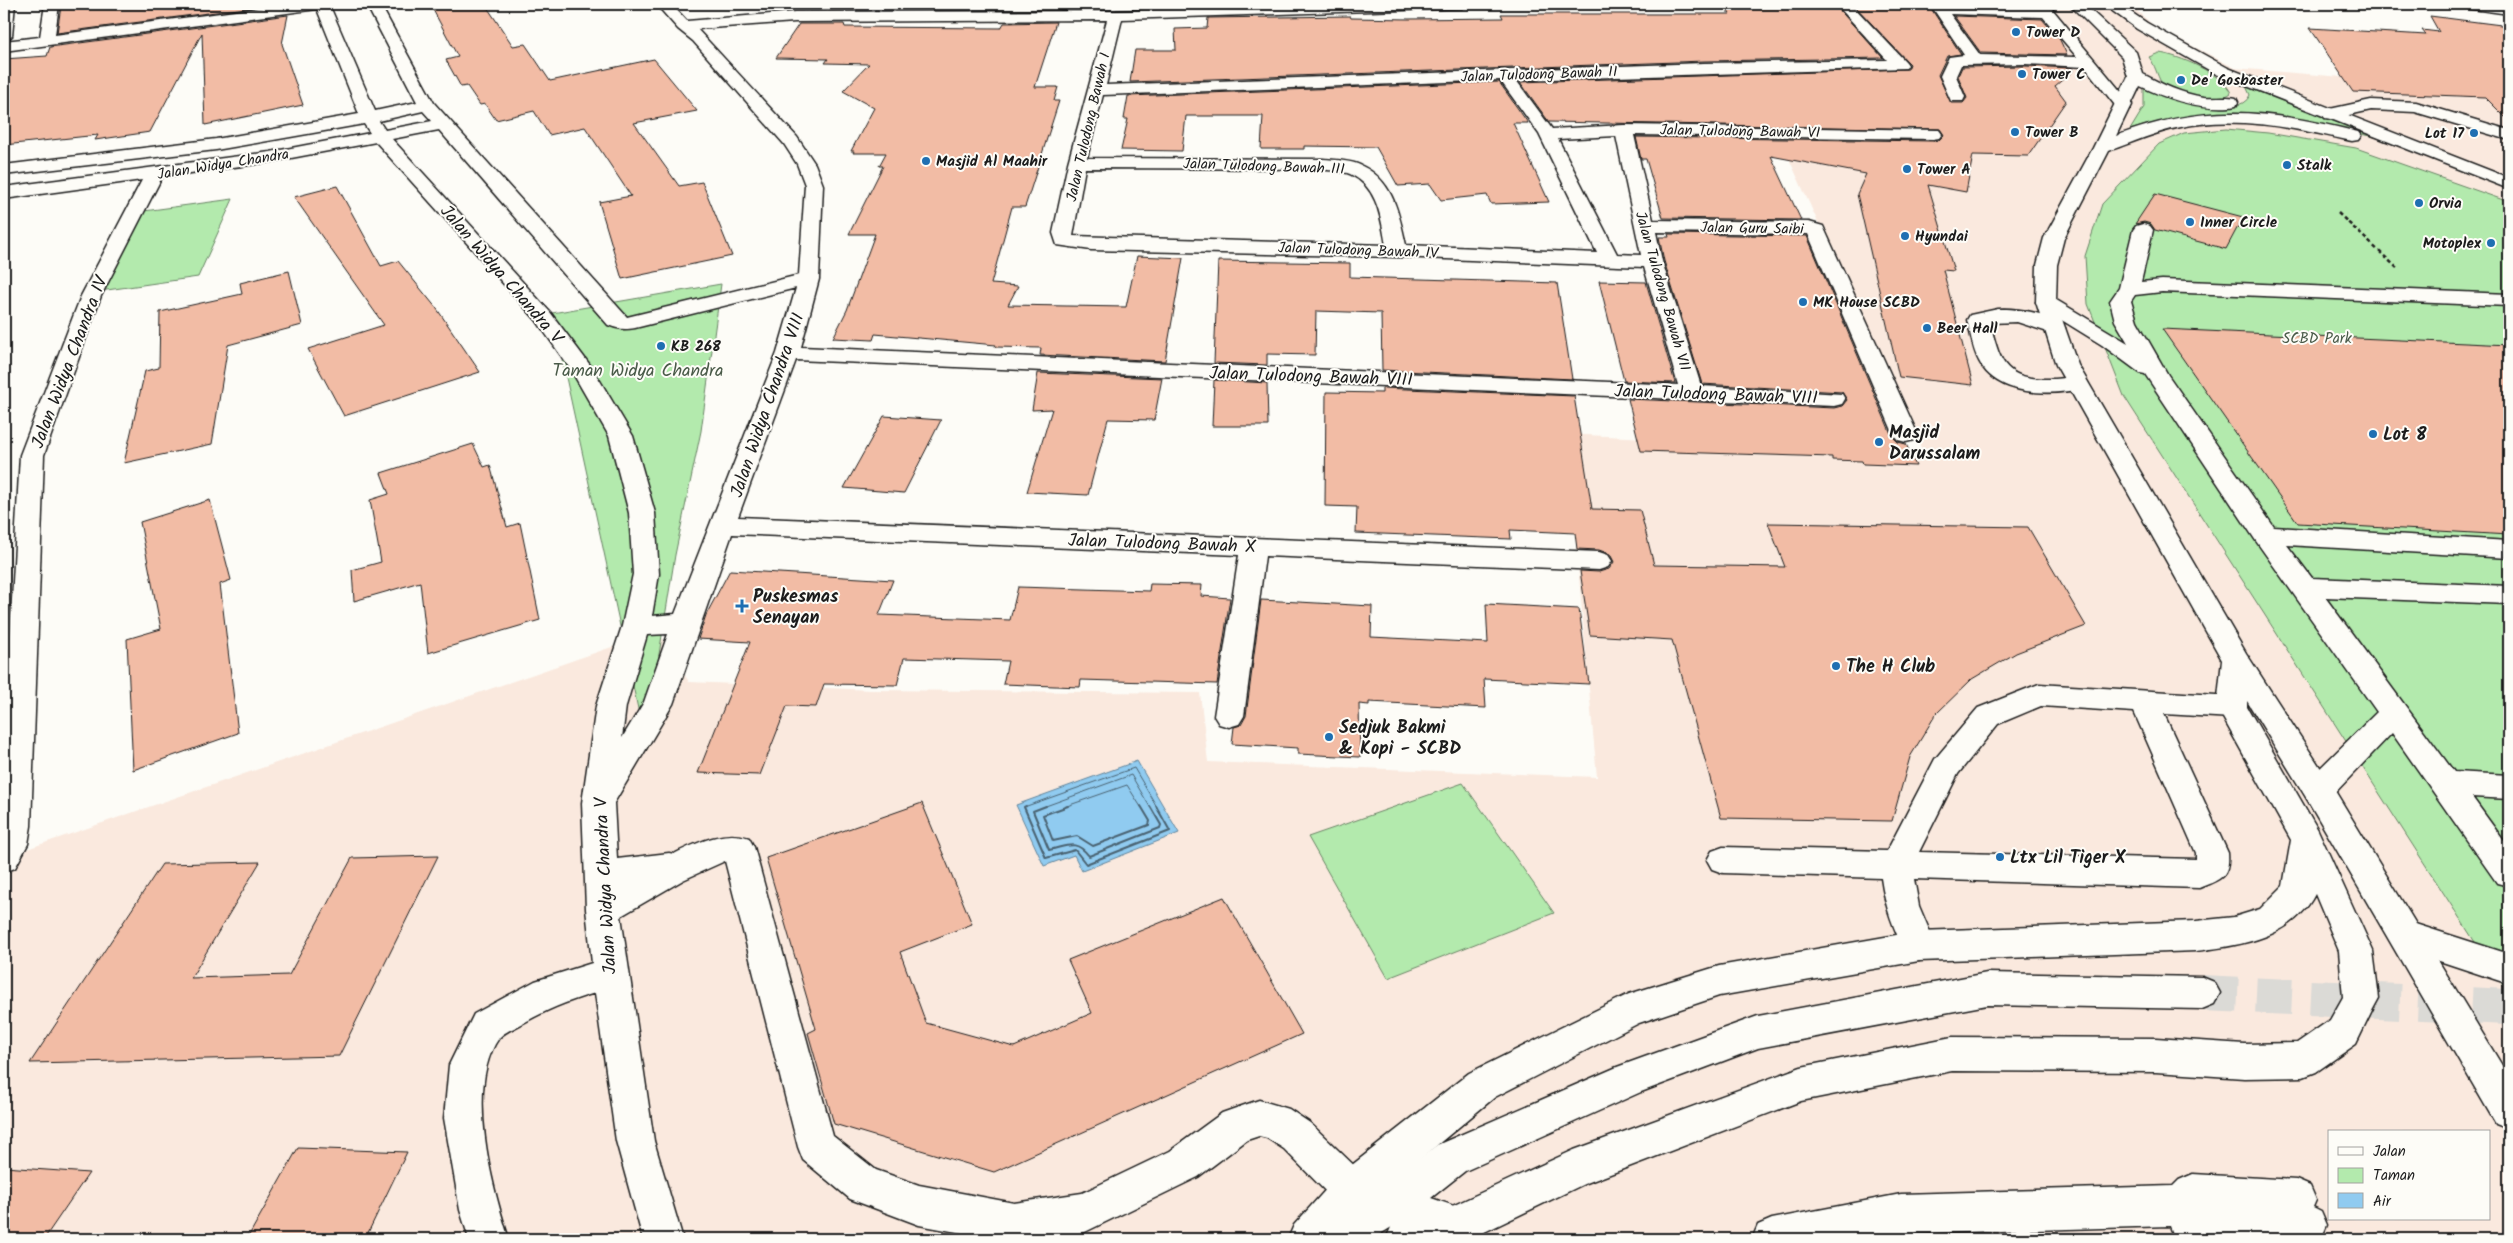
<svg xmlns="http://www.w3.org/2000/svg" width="2513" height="1243" font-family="Kalam,sans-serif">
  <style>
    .built { fill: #fae9de; fill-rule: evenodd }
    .green { fill: #b3eaad; stroke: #688364 }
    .water { fill: #90cbf0; stroke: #62859b }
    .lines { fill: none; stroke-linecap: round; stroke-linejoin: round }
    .shore-far1 { stroke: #4a6271; stroke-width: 1 }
    .shore { stroke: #4a6271; stroke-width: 2 }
    .building { fill: #f2bca5; stroke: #1c1c1c }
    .minor-tunnel { stroke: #dbdad6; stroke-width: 36; stroke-dasharray: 36 18; stroke-linecap: butt }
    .minor-casing { stroke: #1c1c1c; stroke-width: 3 }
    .major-casing { stroke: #1c1c1c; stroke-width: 3 }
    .path { stroke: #1c1c1c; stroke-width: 2.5; stroke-dasharray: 4 3; stroke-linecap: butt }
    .minor { fill: #fdfcf7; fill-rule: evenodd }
    .major { fill: #fdfcf7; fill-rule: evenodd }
    .poi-dot { fill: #1f6fb2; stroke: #fdfcf7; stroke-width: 2 }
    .labels { text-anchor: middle; stroke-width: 4; stroke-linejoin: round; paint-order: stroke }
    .far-poi-label { font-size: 15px; font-weight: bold; fill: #1c1c1c; stroke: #fdfcf7; text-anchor: start }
    .far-street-label { font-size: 15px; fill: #1c1c1c; stroke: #fdfcf7 }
    .far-park-label { font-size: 15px; fill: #495a48; stroke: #fdfcf7 }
    .street-label { font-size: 18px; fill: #1c1c1c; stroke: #fdfcf7 }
    .park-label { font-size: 18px; fill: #495a48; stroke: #fdfcf7 }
    .poi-label { font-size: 18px; font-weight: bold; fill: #1c1c1c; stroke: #fdfcf7; text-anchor: start }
  </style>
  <rect width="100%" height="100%" fill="#fdfcf7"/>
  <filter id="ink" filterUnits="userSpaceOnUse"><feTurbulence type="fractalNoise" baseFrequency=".02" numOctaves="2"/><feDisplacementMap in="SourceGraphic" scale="10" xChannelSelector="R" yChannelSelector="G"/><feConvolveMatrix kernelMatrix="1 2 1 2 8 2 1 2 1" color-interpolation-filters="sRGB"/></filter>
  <g filter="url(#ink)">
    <path class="built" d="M1925,4H2129L2154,26L2235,68L2509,91V1239H4V857L658,631L689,682L872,690L1200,693L1208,762L1597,777L1566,434L1923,452L1779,137L1939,136L1895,76L1962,54L1925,9ZM2329,1132H2489V1219H2329Z"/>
    <path class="green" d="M2159,53C2178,55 2223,74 2231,93C2218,104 2170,96 2161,82C2157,75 2155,65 2149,57Z
      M2144,85C2161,98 2239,122 2250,95L2246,86L2379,138C2297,120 2211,102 2130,130L2144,107Z
      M2226,129L2268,133L2356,148L2509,202V995L2124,396L2088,304L2085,256L2102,204L2159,144L2184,133Z
      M233,199L198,277L100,291L144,211Z
      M721,284L701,431L675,555L645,741L552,313Z
      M1463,783L1554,913L1388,978L1308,837Z"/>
    <path class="water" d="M1137,761L1179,833L1082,871L1074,855L1044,866L1016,805Z"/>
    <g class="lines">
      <path class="shore-far1" d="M1024,807L1134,768L1157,807
        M1043,807L1131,775L1150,807
        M1064,807L1127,785L1141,807"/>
      <path class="shore" d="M1026,806L1024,807L1046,858L1075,850L1086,864L1170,831L1156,806
        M1046,806L1033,811L1049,850C1068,846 1076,839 1089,856L1160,828L1161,825L1150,806
        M1068,806L1043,815L1053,841L1077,836L1093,846L1149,825L1150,821L1141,806"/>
    </g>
    <path class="building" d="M78,4H276L57,33L61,6Z
      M430,4H485L513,46L525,44L550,81L654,59L697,111L634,123L679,186L702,182L732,256L622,279L599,202L631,196L585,127L549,135L534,111L496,120L485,104L480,105L467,86L461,87L446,60L458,57Z
      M813,4H842L843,10H809Z
      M1800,4H1834L1883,58L1704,61L1130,82L1135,50H1176L1175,29L1207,28L1208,18L1350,16L1351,18L1408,19L1503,18L1501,14H1730L1724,6Z
      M1853,4H1928L1961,54L1947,56L1938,75L1951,103H1963L1967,98L1958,76L1962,67L2025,66L2072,68L2073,71L2055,86L2066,101L2028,156L1973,155L1966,192L1928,185L1954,271L1943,270L1973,385L1899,377L1857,194L1866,174L1771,156L1801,220L1663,218L1646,159H1641L1636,137L1933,141L1939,140L1944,135L1940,129L1549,122L1520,82L1908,69L1910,64L1907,61Z
      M288,15L282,44L303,105L205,125L202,33L150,132L95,140L98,135L4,145V59L47,56L50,47Z
      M1954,16L2042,19L2060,40L2067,55L1981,53Z
      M2430,16L2509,26V121L2485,97L2353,92L2310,28L2426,35L2422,30L2439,32Z
      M1056,22L1035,87H1058L1054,101H1059L1025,207H1012L991,284L1018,286L1008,305L1126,307L1137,256L1183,258L1165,361L1040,355L1041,348L995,347L996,345L875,334L873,340L833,338L847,310L875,234H849L883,166H879L886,153H853L854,151H851L874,108L843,91L869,64L825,63L828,59L776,58L799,24H844L845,27L1001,28L1004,23Z
      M1499,82L1528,123H1513L1549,202L1491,204L1487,195L1441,200L1430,184L1398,186L1376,147L1304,146V149H1261L1263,116H1186L1182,151L1121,150L1128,119H1124L1128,96Z
      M337,186L381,266L398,261L437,309L480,372L344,416L308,349L384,325L294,197Z
      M2155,194L2243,217L2226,249L2155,230L2151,224L2144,222L2135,224Z
      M1668,234L1807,236L1892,436L1898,442L1906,444L1916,466L1863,464L1862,461L1832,460V457L1641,451L1628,399L1834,408L1842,406L1847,400L1842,392L1702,384L1664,261L1659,237H1669Z
      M1218,261L1350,263V277L1557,283L1572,379L1382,370L1381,313L1316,311L1315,355L1267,354V365L1214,363Z
      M289,271L302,325L228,345L212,444L124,463L145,371L159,368L160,312L242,294L240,283Z
      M1599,281L1646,282L1675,383L1624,381Z
      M2162,329L2509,345V535L2298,523Z
      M1038,373L1162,378L1154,420L1108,419L1088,495L1027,492L1052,409L1032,410Z
      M1214,380L1267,383L1268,426H1212Z
      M1382,388L1574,396L1592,509L1640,510L1654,565L1785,567L1768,523L2028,527L2086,626L2016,653L1972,679L1936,714L1910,757L1892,821L1721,818L1672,640L1590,635L1580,571L1599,572L1609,569L1614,562L1610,554L1599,550L1577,549L1575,533L1510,530L1511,539L1356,533L1357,507L1325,506L1326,392L1382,393Z
      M884,416L941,420L904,493L844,488Z
      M473,444L484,467L490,465L507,527L520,523L540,620L428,653L420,582L354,601L352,570L381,562L370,500L389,494L381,473Z
      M210,500L231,580L220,584L238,733L133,770L127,639L161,629L140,522Z
      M730,570L893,580L879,615L1010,620L1018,587L1149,591L1150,584L1202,585L1201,596L1230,598L1217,684L1081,680L1080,687L1003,684L1008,661L904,658L897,685L824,684L816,707L787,706L760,775L698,773L750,642L698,639L706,615Z
      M1261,600L1372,606L1371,637L1488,643L1486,604L1579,609L1589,684L1484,679L1486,708L1369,702V705L1359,704L1360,757L1298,754V748L1232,744L1234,727L1241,725L1246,716Z
      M922,803L972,924L900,952L926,1023L1014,1047L1092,1013L1068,960L1224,897L1302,1034L994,1172L834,1124L808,1033L816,1029L766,858Z
      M438,856L339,1056L30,1063L162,864L260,862L191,978L289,975L352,858Z
      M298,1148L407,1152L365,1239H247Z
      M4,1167L89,1173L44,1239H4Z"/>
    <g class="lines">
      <path class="minor-tunnel" d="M2202,993L2509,1007"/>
      <g class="minor-casing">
        <path id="minor" d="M4,4H15L12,36L4,41Z
          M45,4H59L55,35L288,4H329L375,111L417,102L366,4H380L434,103L627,317L799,275L805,185L797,164L784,144L693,41L678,29L656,4H671L687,21L795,12L1116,11L1330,4H1469L1462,8L1122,19L1106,85L1704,63L1887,60L1836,4H1851L1906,62L1908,65L1906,68L1516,80L1552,129L1624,125L1939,130L1942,134L1939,138L1933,139L1634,135L1653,220L1809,222L1823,226L1918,435L1914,440L1906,442L1898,440L1894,435L1808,234L1656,232L1662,261L1701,386L1842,394L1845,399L1842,404L1834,406L796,360L738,517L1599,552L1608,555L1612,561L1608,567L1599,570L1265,556L1244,716L1239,724L1229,727L1219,724L1214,716L1239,555L732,534L673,704L614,803L617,859L669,853L674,854C697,843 724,829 749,838L754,847L833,1136L876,1170L919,1185L1014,1203L1082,1193L1170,1151L1222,1113L1259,1100L1289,1109L1310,1123L1364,1175L1388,1183L1437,1145L1617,1067L1758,1016L1987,973L2202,977L2214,982L2220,993L2214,1004L2202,1009L1987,1005L1758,1048L1641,1092L1465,1171L1431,1198C1460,1208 1473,1209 1484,1239H1435L1395,1225L1372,1239H1315L1321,1225L1349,1208L1338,1204L1284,1149L1267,1138L1259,1136L1247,1140L1198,1177L1085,1232L1038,1239H995L919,1225L850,1199L803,1160L798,1147L725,861L683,880L621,916L654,1141L683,1239H643L616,1141L595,993C565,1002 546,1010 518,1026C512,1029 503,1033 499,1038C465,1086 492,1187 509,1239H469L460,1210L444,1118L449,1065L474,1014L535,981L592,963L586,909L582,803L596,706L622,626L633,574L629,513L609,436L571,370L536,320L376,142L270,162L162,177L101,296L44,455L31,826L28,844L15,868L4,872V744L20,455L81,296L142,180L4,199V187L270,152L370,133L364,124L216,150L4,175V165L216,139L359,114L317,9L4,51V41L40,37ZM1107,20L1068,163L1053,233L1057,245L1091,250L1397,257L1644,267L1678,385L801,347L819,279L823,185L815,164L797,137L697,29L795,22ZM1500,80L1539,134L1597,253L1406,245C1399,215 1394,181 1362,166C1351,160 1335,160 1323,159L1087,158L1103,95ZM423,111L432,121L385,130L379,121ZM439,130L608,325C618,329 624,330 635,328L796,288L777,353L675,614L652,616L659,574L655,513L633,436L593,369L550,312L392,139ZM1616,136L1641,255L1617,254L1558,139ZM1085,168L1323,169C1331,171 1343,171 1350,174C1378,187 1381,218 1386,245L1073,236ZM668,634L644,702L622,738L626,706L647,635Z
          M1930,4L2036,8L2033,4H2048L2132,105L2130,109H2118L2085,67L2025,64L1961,65L1956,76L1965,97L1963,101H1951L1940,76L1949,57L1964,55ZM1950,14L2043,17L2077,57L1980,55Z
          M2458,4L2509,6V14L2465,8Z
          M2371,100L2416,102L2509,130V140L2415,112L2371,110L2331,119L2325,118L2322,114L2325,110Z
          M2143,224L2150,226L2153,230L2141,282L2162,280L2509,294V306L2162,292L2135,295L2131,301L2137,321L2168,375L2274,527L2509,541V558L2287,545L2312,578L2509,586V604L2325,597L2454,772L2509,775V799L2472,797L2509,848V886L2497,883L2392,733L2329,799L2318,802L2307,799L2303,790L2307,781L2377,712L2256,541L2145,374L2140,373L2102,345L2039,306L2036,302L2039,298L2046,296L2053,298L2128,343L2115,321L2110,301L2119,288L2133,230L2136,226Z
          M1998,309C2015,308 2054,313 2065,328L2062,333L2054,334L2017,322L1990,323C2001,365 2004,380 2054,379C2065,378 2074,376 2085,378L2088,383L2085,388C2052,396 1997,397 1979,361C1972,349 1971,333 1967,320L1970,315Z
          M2039,684L2232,696L2242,699L2247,707L2242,715L2232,718L2164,714L2228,853C2230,877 2220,880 2199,888L1914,879L1919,906L1936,946L1931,956L1919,961L1907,956C1894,930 1885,907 1881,878L1723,873L1712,869L1707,860L1712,851L1723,847L1887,851L1935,759L1978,708ZM2041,706L2134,712L2196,853V859L1919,852L1958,774L1998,724Z
          M2406,921L2509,954V984L2394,946L2389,936L2394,926Z
          M2193,1174L2296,1180L2310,1186L2316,1200L2313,1207L2321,1211L2327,1225L2321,1239H2175L2170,1226L1901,1234L1873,1239H1752L1758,1225L1772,1219L1901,1194L2173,1186L2179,1180Z"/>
      </g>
      <g class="major-casing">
        <path id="major" d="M2069,4H2084L2136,52L2143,74C2162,84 2182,94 2204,97C2215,98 2226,96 2236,98L2238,102L2236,106L2230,107C2198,109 2169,100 2140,86L2116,136C2206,102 2267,110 2358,132L2361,136L2358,140L2352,141C2297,129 2238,115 2181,127C2156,132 2133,142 2109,151L2064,238L2057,265L2056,302L2078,365L2246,653L2329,781L2509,1077V1129L2496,1124L2307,799L2247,701V707L2318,830L2373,951L2379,998L2373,1009L2356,1044L2316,1072L2303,1077L2244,1078L2156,1072L1952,1071L1801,1101L1584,1184L1470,1239H1386L1392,1225L1450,1207L1574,1150L1801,1067L1952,1037L2156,1038L2244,1044L2297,1043L2330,1020L2343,997L2339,951L2315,894C2292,939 2240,945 2196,951L1919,961L1719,996L1639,1023L1495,1097L1366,1204L1335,1239H1288L1294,1225L1338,1176L1469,1073L1629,994L1719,966L1919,931L2196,921L2234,917L2260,909L2283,886L2291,840L2217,707L2222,660L2056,365L2036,302L2037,265L2044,238L2093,148L2128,77L2122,57Z
          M2103,4H2119L2147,23L2228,68L2509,178V189L2216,74L2137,29Z"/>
      </g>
      <path class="path" d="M2338,213L2397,268"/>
      <use href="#minor" class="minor"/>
      <use href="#major" class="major"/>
    </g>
  </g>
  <g class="poi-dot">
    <circle cx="2016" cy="32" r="5"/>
    <circle cx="2022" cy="74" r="5"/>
    <circle cx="2181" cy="80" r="5"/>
    <circle cx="2015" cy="132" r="5"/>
    <circle cx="2474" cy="133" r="5"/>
    <circle cx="926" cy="161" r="5"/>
    <circle cx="2287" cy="165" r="5"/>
    <circle cx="1907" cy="169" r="5"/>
    <circle cx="2419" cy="203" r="5"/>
    <circle cx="2190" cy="222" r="5"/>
    <circle cx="1905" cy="236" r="5"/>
    <circle cx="2491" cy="243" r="5"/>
    <circle cx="1803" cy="302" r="5"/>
    <circle cx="1927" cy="328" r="5"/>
    <circle cx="661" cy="346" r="5"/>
    <circle cx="2373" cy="434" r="5"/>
    <circle cx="1879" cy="442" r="5"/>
    <path d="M739.5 598.5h5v5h5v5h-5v5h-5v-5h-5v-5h5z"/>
    <circle cx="1836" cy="666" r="5"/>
    <circle cx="1329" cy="737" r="5"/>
    <circle cx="2000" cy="857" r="5"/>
  </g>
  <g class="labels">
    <g class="far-poi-label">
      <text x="2026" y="37">Tower D</text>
      <text x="2032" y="79">Tower C</text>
      <text x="2191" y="85">De' Gosbaster</text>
      <text x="2025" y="137">Tower B</text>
      <text x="2464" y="138" text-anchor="end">Lot 17</text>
      <text x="936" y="166">Masjid Al Maahir</text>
      <text x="2297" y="170">Stalk</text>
      <text x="1917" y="174">Tower A</text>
      <text x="2429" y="208">Orvia</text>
      <text x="2200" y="227">Inner Circle</text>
      <text x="1915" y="241">Hyundai</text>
      <text x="2481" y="248" text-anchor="end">Motoplex</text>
      <text x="1813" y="307">MK House SCBD</text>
      <text x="1937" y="333">Beer Hall</text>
      <text x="671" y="351">KB 268</text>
    </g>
    <g class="far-street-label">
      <text transform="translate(1539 74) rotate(-2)" y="5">Jalan Tulodong Bawah II</text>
      <text transform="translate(1088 127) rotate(-77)" y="5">Jalan Tulodong Bawah I</text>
      <text transform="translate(1740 131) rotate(1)" y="5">Jalan Tulodong Bawah VI</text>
      <text transform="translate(223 164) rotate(-9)" y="5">Jalan Widya Chandra</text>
      <text transform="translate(1264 166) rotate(2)" y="5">Jalan Tulodong Bawah III</text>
      <text transform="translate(1752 228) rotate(1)" y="5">Jalan Guru Saibi</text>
      <text transform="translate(1358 250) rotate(2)" y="5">Jalan Tulodong Bawah IV</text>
      <text transform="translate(1663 291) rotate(74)" y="5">Jalan Tulodong Bawah VII</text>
    </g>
    <g class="far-park-label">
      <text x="2317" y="343">SCBD Park</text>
    </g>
    <g class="street-label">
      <text transform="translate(502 274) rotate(49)" y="6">Jalan Widya Chandra V</text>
      <text transform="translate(69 362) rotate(-69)" y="6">Jalan Widya Chandra IV</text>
      <text transform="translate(1311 376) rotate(2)" y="6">Jalan Tulodong Bawah VIII</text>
      <text transform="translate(1716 394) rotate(2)" y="6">Jalan Tulodong Bawah VIII</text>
      <text transform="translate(767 405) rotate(-71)" y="6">Jalan Widya Chandra VIII</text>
      <text transform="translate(1162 543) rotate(2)" y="6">Jalan Tulodong Bawah X</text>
      <text transform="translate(605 886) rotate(-93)" y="6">Jalan Widya Chandra V</text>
    </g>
    <g class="park-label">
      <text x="638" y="376">Taman Widya Chandra</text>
    </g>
    <g class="poi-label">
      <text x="1889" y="438">Masjid<tspan x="1889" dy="21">Darussalam</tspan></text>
      <text x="2383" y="440">Lot 8</text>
      <text x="753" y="602">Puskesmas<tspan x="753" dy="21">Senayan</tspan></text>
      <text x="1846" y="672">The H Club</text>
      <text x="1339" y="733">Sedjuk Bakmi<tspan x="1339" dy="21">&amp; Kopi - SCBD</tspan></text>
      <text x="2010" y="863">Ltx Lil Tiger X</text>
    </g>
  </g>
  <rect width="2513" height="1243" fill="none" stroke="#fdfcf7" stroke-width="20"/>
  <rect x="10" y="10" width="2493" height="1223" fill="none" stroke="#1c1c1c" stroke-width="2" filter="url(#ink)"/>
  <rect x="2328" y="1130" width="162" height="90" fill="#fdfcf7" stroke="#a3a29f"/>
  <rect x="2338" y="1147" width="25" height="8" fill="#fdfcf7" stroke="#a3a29f"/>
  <text x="2373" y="1156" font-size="15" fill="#1c1c1c">Jalan</text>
  <rect x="2338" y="1168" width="25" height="15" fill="#b3eaad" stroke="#a3a29f"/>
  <text x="2373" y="1180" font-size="15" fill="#1c1c1c">Taman</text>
  <rect x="2338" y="1193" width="25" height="15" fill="#90cbf0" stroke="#a3a29f"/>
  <text x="2373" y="1206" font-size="15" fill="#1c1c1c">Air</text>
</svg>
